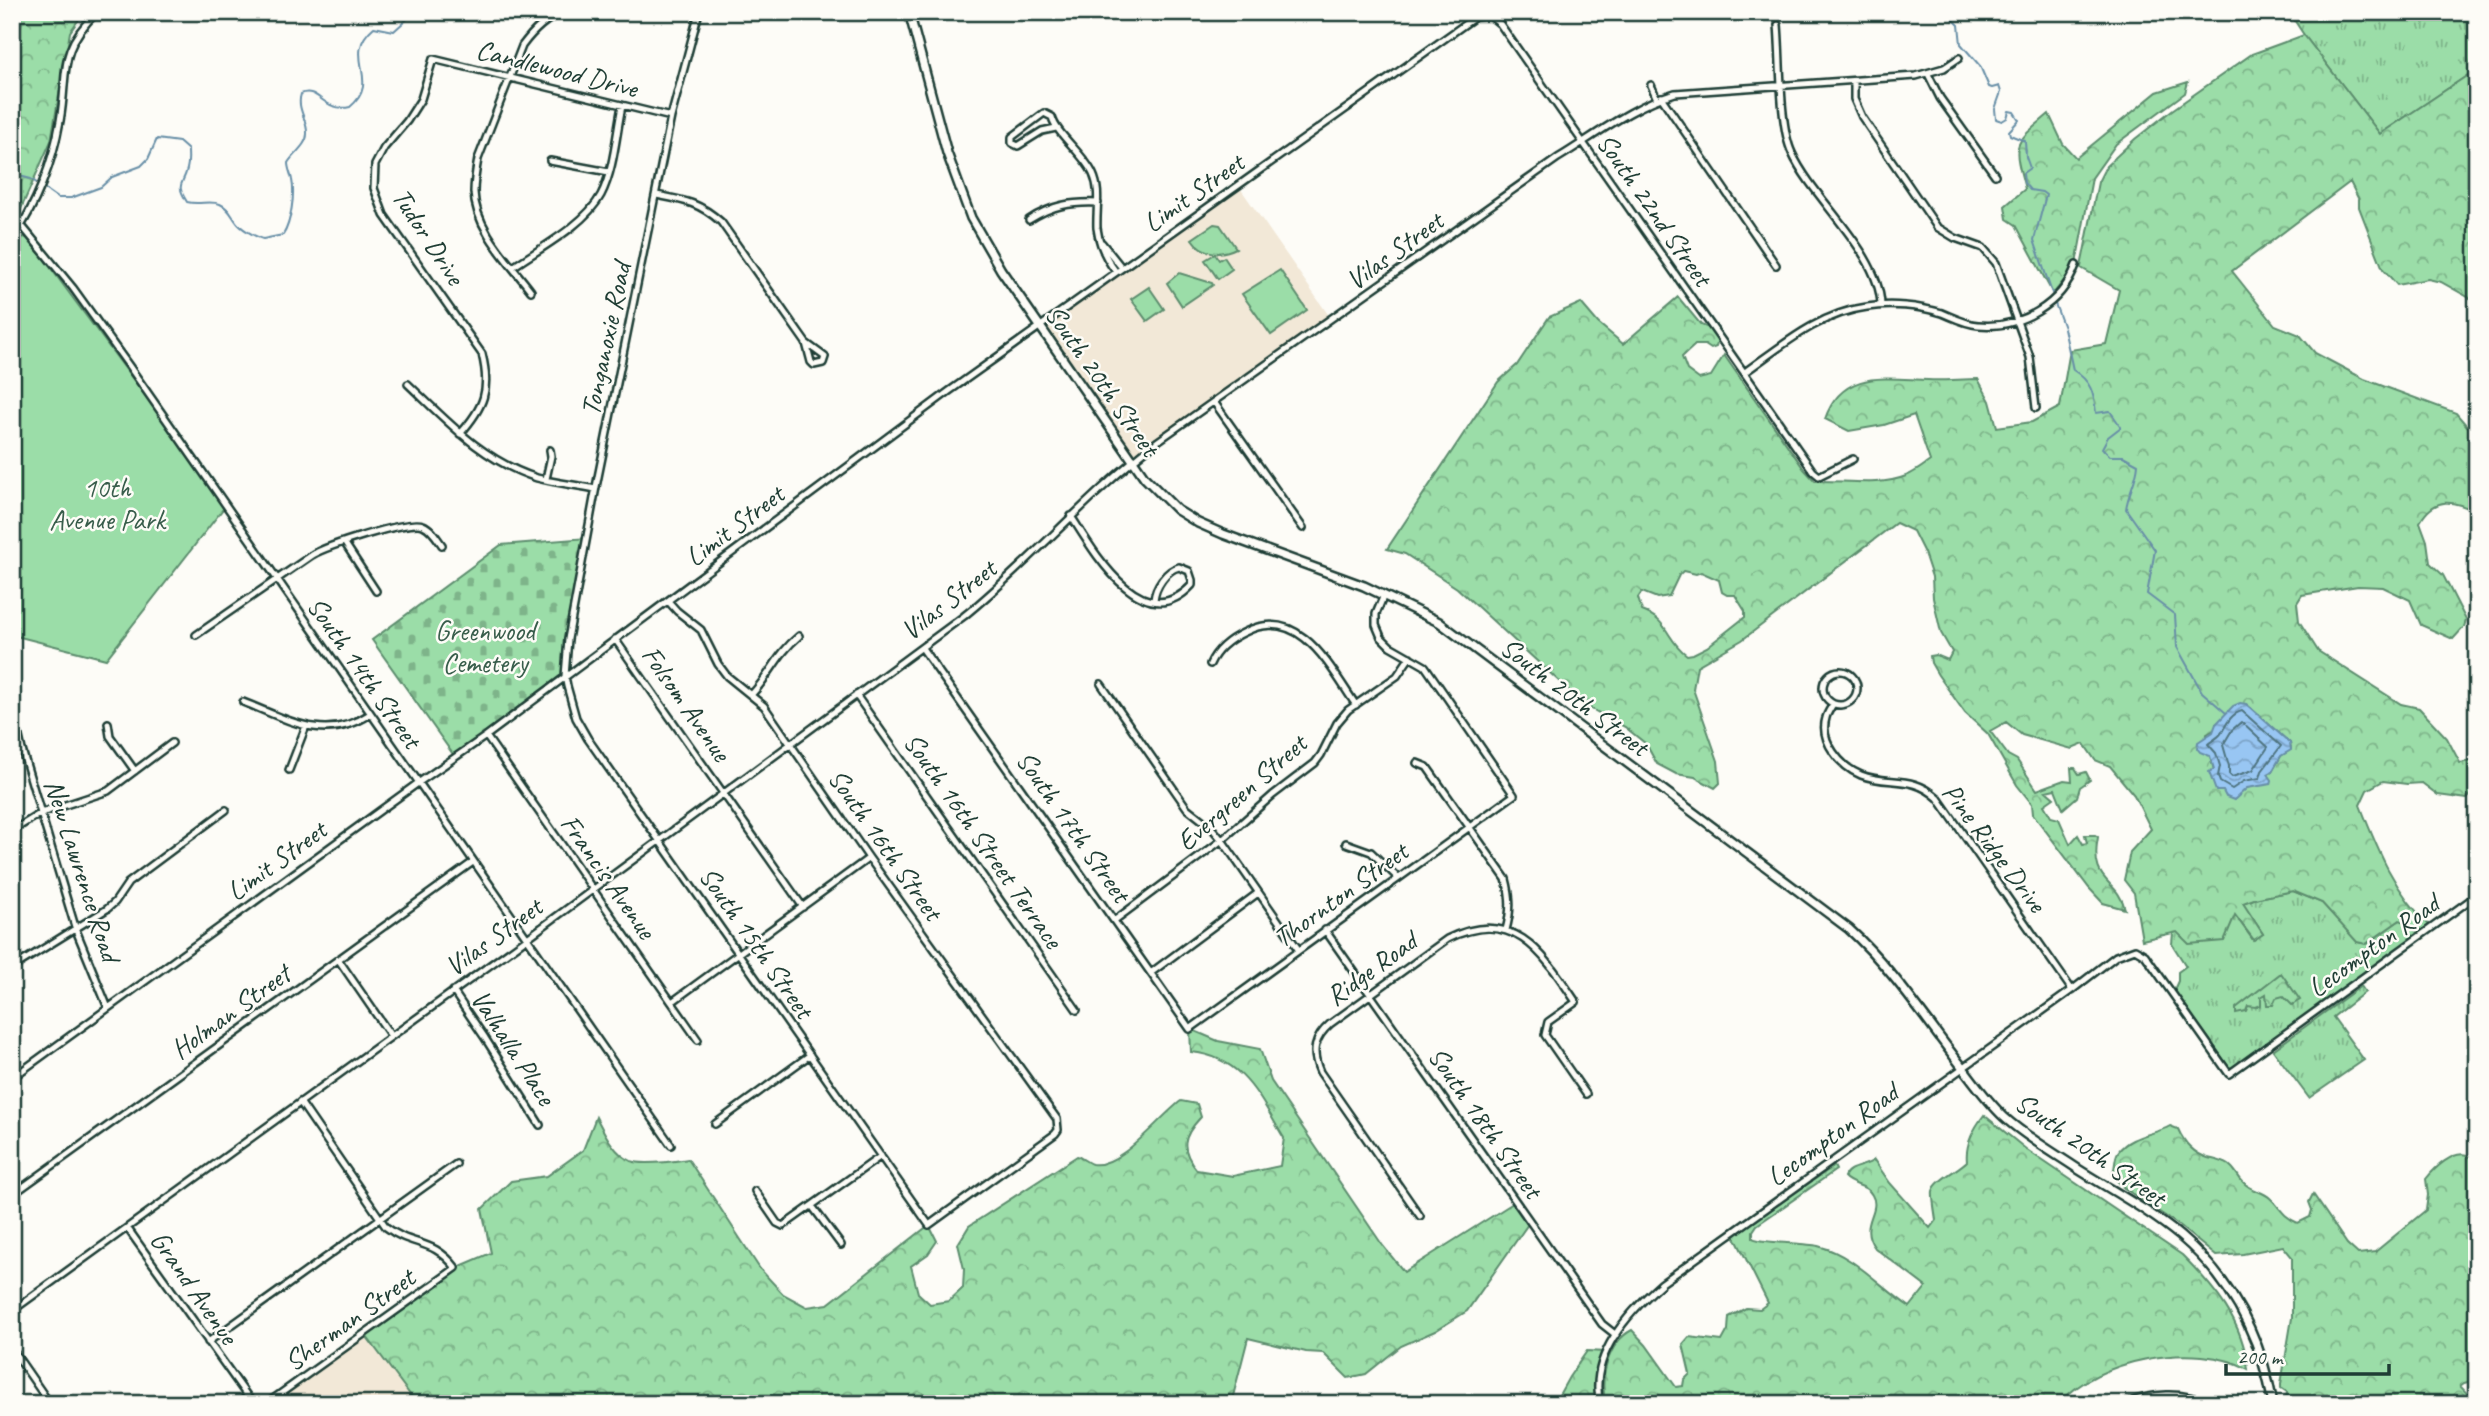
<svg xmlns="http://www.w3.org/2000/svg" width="2489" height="1416" font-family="Caveat,sans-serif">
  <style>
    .built { fill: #f2e8d7 }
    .grass { fill: url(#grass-tufts); stroke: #5d8d6e; stroke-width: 2 }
    .forest { fill: url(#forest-crowns); stroke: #5d8d6e; stroke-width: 2; fill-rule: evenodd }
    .cemetery { fill: url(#cemetery-stones); stroke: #5d8d6e; stroke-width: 2 }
    .park { fill: #9bdda8; stroke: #5d8d6e; stroke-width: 2 }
    .water { fill: url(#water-waves); stroke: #688fa7; stroke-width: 2 }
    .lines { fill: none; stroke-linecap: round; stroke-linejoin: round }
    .shore { stroke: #4f7480; stroke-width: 2 }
    .stream { stroke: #688fa7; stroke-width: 2 }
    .minor-casing { stroke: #1f3d34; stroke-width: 10 }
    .major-casing { stroke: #1f3d34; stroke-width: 12 }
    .minor { stroke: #fdfcf7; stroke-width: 5 }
    .major { stroke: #fdfcf7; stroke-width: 7 }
    .labels { text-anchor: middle; stroke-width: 5; stroke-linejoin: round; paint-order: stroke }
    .street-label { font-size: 28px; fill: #1f3d34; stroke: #fdfcf7 }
    .park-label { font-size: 28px; fill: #385d4b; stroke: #fdfcf7 }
  </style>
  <defs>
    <pattern id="grass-tufts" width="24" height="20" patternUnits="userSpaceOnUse" patternTransform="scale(1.75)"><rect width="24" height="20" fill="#9bdda8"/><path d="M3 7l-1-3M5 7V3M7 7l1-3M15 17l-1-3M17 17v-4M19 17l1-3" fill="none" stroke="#7eb48a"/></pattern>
    <pattern id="forest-crowns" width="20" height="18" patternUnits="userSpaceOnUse" patternTransform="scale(1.75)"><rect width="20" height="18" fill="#9bdda8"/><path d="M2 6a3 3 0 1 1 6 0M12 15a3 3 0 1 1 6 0" fill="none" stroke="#7eb48a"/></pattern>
    <pattern id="cemetery-stones" width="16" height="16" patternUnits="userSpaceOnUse" patternTransform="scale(1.75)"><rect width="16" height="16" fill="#9bdda8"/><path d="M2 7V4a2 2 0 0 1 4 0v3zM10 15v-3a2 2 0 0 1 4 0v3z" fill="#7eb48a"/></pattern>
    <pattern id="water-waves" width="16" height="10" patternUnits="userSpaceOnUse" patternTransform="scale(1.75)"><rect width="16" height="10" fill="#98c6f3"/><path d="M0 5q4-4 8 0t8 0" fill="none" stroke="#7ba2c6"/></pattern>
  </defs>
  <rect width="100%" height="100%" fill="#fdfcf7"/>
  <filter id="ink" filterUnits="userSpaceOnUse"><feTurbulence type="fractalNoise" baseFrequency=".0143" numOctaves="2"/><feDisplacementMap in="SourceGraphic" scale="14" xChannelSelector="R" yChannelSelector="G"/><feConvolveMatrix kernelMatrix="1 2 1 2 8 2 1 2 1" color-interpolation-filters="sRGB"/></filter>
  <g filter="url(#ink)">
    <path class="built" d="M1238,185L1332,320L1133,461L1040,326Z
      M364,1333L417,1404H266Z"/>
    <path class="grass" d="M2289,12H2477V69L2380,134L2304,35Z
      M2293,891L2322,903L2358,942L2367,944L2400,920L2406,921L2419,934L2233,1068L2229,1067L2174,990L2178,981V972L2186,966L2172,944L2173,933L2235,915L2253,940L2263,934L2242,903L2254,899Z
      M2361,986L2365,992L2333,1017L2364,1060L2309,1098L2273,1050Z"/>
    <path class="forest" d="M12,12H84L70,32L51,141L20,211L12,223Z
      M2304,35L2380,134L2477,69V302L2441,282L2428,279L2397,285L2383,269L2359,207V200L2350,182L2232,271L2275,325L2300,335L2315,353L2364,379L2456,413L2467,426L2477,423V512C2453,500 2435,496 2420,522L2427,541L2430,563L2443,575L2466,620L2464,627L2453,639L2421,625L2410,600L2383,587L2358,586L2302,595L2297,603L2299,621L2318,651L2401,704L2419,708L2447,738L2460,763L2471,761L2477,766V788L2467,799L2438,795L2422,783L2407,784L2383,781L2367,790L2360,805C2378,851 2394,891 2430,926L2419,934L2406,922L2400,920L2366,944L2357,942L2322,903L2293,891L2254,899L2243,903L2263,934L2254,940L2235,915L2224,941L2189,944L2177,932L2142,940L2134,893L2124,880L2130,852L2151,829L2134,795L2110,766L2095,760L2084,744L2072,749L2022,735L2006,722L1990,731L2008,755L2017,760L2037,790L2064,780L2072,781L2071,768H2075L2079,774L2086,772L2090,780L2080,787L2077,797L2063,809L2055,789L2046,791L2054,798L2044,805L2051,817L2059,819L2070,844L2078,835L2083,844L2087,843L2085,835H2095L2098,837C2089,885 2117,877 2125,909L2103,903L2089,888L2033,814L2032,804L2017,785L1988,734L1965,713L1938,675L1931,663L1930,656L1936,655L1948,660L1952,652L1941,633L1933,598L1932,577L1924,553L1913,531L1896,523L1742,640L1697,666L1693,689L1718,761L1720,783L1715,788L1695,777L1676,774L1657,764L1646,744L1625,727L1586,706L1457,588L1405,554L1387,549L1498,382L1517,365L1549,317L1581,303L1598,323L1623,344L1678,297L1701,325L1709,328L1718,340L1716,347L1711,349L1705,345H1695L1682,357L1687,370L1699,379L1711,376L1724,355L1804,469L1815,481C1844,480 1879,487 1906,476C1914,473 1923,466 1930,461L1914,415L1884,425L1849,431L1825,419C1842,369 1886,379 1928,380C1944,381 1961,379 1978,379L1990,401L1997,427L2032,422L2060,407L2070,350L2106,344L2119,290L2076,265L2053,294L2016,225L2007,219L2005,206L2025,189C2012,141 2013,145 2049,114L2063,144L2076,158L2157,92L2188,82L2185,93L2116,144L2092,178L2076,264L2081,267L2098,182L2106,166L2135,139L2172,110L2252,54ZM1683,571L1696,574L1701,572L1719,580L1722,592L1727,595H1735L1745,611V617L1707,647L1693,654L1687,655C1666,640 1669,620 1642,611L1638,598L1642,592L1657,598L1669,596L1679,575ZM2246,704L2290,743L2291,749L2281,756L2272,772L2268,774L2271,784L2251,786L2242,790L2214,770L2210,756L2206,753L2207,734L2216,729V724Z
      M2281,973L2300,1000L2292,1005L2283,996L2276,998L2273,1005H2267L2266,994L2261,997V1005L2256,1007L2248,1006L2246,1011L2236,1013V1008Z
      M1190,1029L1218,1041L1260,1049L1271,1081L1383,1246L1404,1272L1513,1203L1528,1224L1467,1311L1435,1331L1401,1346L1366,1374L1348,1378L1323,1353L1306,1352L1248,1338L1231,1404H899L820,1399L815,1404H417L364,1333L456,1268L491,1253L482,1209L511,1181L547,1176L583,1150L596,1117C604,1132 614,1154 631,1161C644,1166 675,1161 688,1159L760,1269L783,1294L807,1307L828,1304L929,1225L937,1241L928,1254L911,1266L918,1293L930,1304L949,1301L963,1288L964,1269L958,1244L969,1226L1077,1156C1082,1158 1088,1163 1092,1164C1120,1169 1159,1117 1181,1101L1197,1104L1201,1117C1182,1137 1180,1149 1197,1170L1233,1176L1280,1166L1284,1138C1259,1097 1243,1057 1191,1052Z
      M1984,1115L2027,1150L2182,1255C2215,1288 2243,1321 2248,1369C2197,1340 2096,1359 2059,1404H1606C1599,1380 1607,1343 1632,1330L1646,1345L1676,1387L1683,1386L1684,1380L1690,1374L1683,1344L1689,1337L1722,1341L1728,1330L1729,1317L1746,1308L1760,1309L1768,1303L1734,1235L1834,1166L1836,1170L1757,1225L1753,1231V1238C1759,1243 1804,1243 1818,1246C1854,1255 1880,1287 1910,1307L1926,1287L1875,1248C1857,1224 1882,1212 1872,1195C1866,1184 1852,1186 1844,1177C1849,1165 1864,1168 1874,1160L1890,1183L1930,1228L1936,1220C1935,1213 1932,1196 1933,1191C1936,1180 1958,1170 1967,1161C1965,1144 1974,1128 1984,1115Z
      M2170,1126L2178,1129C2184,1143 2193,1153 2208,1158C2216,1160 2223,1161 2229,1165C2236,1170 2237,1176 2243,1182C2251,1191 2263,1191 2270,1198C2280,1207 2284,1218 2298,1223L2310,1217L2312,1210L2309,1202L2313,1194L2347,1244L2358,1254L2375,1252L2426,1210L2428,1195L2426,1179C2434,1169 2453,1150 2467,1155C2468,1155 2476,1162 2477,1163V1380L2464,1383L2460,1386L2477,1404H2285L2287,1392L2281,1388V1384L2292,1318V1257L2283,1246L2243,1254L2216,1256L2177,1224L2124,1188L2112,1175C2116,1168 2114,1158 2118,1152C2130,1135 2154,1135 2170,1126Z
      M1587,1351L1605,1352L1600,1366V1404H1554L1569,1377Z"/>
    <path class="cemetery" d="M587,538L568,639L565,676L455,757L372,640L501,545Z"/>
    <path class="park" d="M1214,224L1220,225L1236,248C1220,256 1202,254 1192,239Z
      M23,237L27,238L41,255L226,505L106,659L12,635V249Z
      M1215,254L1219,260L1224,257L1232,269L1218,279L1205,260Z
      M1280,270L1307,310L1271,335L1242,294Z
      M1179,273L1212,283L1213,285L1182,306L1167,283Z
      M1149,287L1164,309L1147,321L1131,299Z"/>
    <path class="water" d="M2240,703L2246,704L2290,743L2291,750L2281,756L2272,772L2268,774L2272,780L2271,784L2247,788L2234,800L2226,797L2223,791H2216L2209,772L2214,769L2210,756L2200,752L2197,748L2198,742L2213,732L2216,724L2233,706Z"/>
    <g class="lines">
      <path class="shore" d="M2242,711L2281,746L2262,771L2260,778L2244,781L2232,789L2220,782L2218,776L2220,766L2216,753L2208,744C2212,740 2219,738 2222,732C2227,723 2231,714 2242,711Z
        M2241,722L2268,747L2253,770L2232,777L2229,774V766L2223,745L2232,730Z"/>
      <path class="stream" d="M1946,12L1959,25L1961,44L1980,66L1989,87L1992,88L1999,86L2001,92L1995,109L1996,119L2002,121L2007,118L2009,111L2014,112L2019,120L2009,131L2010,135L2025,141L2026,157L2030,168L2023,173L2024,183L2030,190L2042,192L2046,195L2034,240L2053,296
        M12,174L31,179L58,198H71L101,187L112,177L141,166L148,159L157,139L179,142L188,150C188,156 189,162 187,169C183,186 175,183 187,202C199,205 210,200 220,204C230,208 232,218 239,225C244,230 256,237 263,239L283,235C291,223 295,194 292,180C291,174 288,169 288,163C293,154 307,145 307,134C308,120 296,109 301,94C318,86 324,113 350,107C383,80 340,56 374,27L394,31L415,12
        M2054,301L2064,328L2073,370C2091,381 2094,393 2096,413L2110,411L2121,427L2108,437L2102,448L2110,456H2123L2138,464C2137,480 2128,493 2126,509L2155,550L2147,594L2175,615L2177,647L2202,692L2226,713"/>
      <g class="minor-casing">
        <path id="minor" d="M1778,25C1781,57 1779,126 1792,153C1814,201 1879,252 1881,305
          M1928,74L1940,98L1995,175
          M1854,81V99L1862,117L1937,227L1955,238L1983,248L1996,263L2030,357L2036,408
          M1651,85L1657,99
          M1661,97L1776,265
          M1056,128L1042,131L1018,146L1012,143V137L1044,113L1052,117C1056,134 1084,154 1093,174C1101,191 1096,209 1097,228C1099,245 1106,259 1116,272
          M550,161L609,172
          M656,195C683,200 699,202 721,222L806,343L811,362L814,365L823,363L825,357L806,343
          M1029,220C1052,205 1071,202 1098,203
          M22,226L73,288L129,366L671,1145
          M12,240C36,206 53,162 60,121C69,71 56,52 97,12
          M1102,243L1122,268
          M513,267C540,248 585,225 601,195C614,170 616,135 622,106
          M531,291C510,263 475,229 474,192C474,181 476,170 478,159L522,46C533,31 545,19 563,12
          M1745,372C1783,345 1820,313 1867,307C1891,303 1919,306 1942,313C1954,318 1965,324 1978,325C2020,329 2062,305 2076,265
          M408,384C448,422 483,461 537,478C556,483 576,485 595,489
          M1214,402L1303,528
          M460,434C484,407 491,390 482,354L384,215L374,188L375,165L384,148L407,121L421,99L433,59L671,117
          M546,479L551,456L550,450
          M1071,516C1094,552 1143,638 1192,585V580L1189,571L1179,567C1166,570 1155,587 1154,600
          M344,542L376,591
          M668,601L677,611L701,630L718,664L727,676L764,706L869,858L1057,1119L1058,1130L1055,1134L929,1225L588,739L576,718L567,686L565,676L568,639L596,487L671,117L699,12
          M196,635L312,555C326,546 409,519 423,525C431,528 437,538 442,545
          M615,639L803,907
          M922,648L1190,1029L1514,795L1425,666L1390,646L1381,637L1376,625V614L1384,595
          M12,660L17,727L22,750L76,930L108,1008
          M1210,664C1217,648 1230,639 1245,632C1300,604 1331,669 1356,705
          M1823 688a17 17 0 1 1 34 0a17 17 0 1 1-34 0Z
          M1101,684L1187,808L1211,827L1222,840L1298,949
          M752,694C771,674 777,654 799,636
          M856,695L1077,1010
          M243,702C287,719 325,744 370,714
          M1833,704C1831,708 1827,713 1826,718C1819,741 1841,767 1861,775C1889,786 1912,774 1938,798L2072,990
          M108,723L110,736L135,771
          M486,736L698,1040
          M1417,763L1427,767L1506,879C1511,898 1511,911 1506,930
          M289,770L306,726
          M12,831L41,813L108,791L172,743
          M1346,843L1371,852L1398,878
          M1115,920L1222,840L1273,795L1315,763L1321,755L1337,723L1348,710L1397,676L1410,657
          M1325,930L1602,1324L1616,1335
          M338,959L391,1036
          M12,968L107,909L115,902L128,883L226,810
          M1152,972L1258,893
          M453,991L485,1038L540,1125
          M672,1002L869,858
          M12,1078L418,783L486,736L948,392L1475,17L1489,15L1500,24L1813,471L1819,476L1853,459
          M715,1124L810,1055
          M755,1191L777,1223L783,1226L881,1156
          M12,1195L473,862
          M812,1206L841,1245
          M1420,1216L1320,1072C1311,1052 1314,1038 1330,1024L1447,939C1514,906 1543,953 1576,1002L1548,1022L1545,1035L1586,1094
          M128,1229L253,1404
          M12,1311L526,939L964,616C1032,561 1088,494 1158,441L1558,158C1596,135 1632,106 1675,93L1916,76L1944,68L1959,58
          M208,1342L456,1164
          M12,1349L50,1404
          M266,1404L456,1268C432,1237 413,1248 386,1227L300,1102
          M1600,1404C1588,1356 1629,1312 1662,1283L2072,990L2116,956L2135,949L2145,955L2229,1074L2477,895
          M2124,1404C2151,1393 2183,1391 2210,1404"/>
      </g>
      <g class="major-casing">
        <path id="major" d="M909,12L947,153L971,218L1001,270L1145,478L1177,510L1198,523L1223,534L1364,586L1439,622L1849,929C1892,968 1924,1018 1960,1064C1974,1082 1987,1101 2004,1117C2026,1137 2053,1152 2078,1169C2111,1190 2149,1210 2180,1236C2232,1280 2261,1337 2273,1404"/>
      </g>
      <use href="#minor" class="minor"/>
      <use href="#major" class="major"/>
    </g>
  </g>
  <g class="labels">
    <g class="street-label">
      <text transform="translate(557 68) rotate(14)" y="10">Candlewood Drive</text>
      <text transform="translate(1193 192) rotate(-35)" y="10">Limit Street</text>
      <text transform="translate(1655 209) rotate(55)" y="10">South 22nd Street</text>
      <text transform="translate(429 236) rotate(57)" y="10">Tudor Drive</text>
      <text transform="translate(1394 250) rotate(-36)" y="10">Vilas Street</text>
      <text transform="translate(605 339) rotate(-78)" y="10">Tonganoxie Road</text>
      <text transform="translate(1103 380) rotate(55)" y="10">South 20th Street</text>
      <text transform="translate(734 525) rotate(-37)" y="10">Limit Street</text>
      <text transform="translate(948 599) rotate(-38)" y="10">Vilas Street</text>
      <text transform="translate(365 672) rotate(55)" y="10">South 14th Street</text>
      <text transform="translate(1575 696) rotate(37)" y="10">South 20th Street</text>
      <text transform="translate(687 703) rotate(55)" y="10">Folsom Avenue</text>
      <text transform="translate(1241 792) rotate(-41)" y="10">Evergreen Street</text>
      <text transform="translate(1074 826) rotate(55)" y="10">South 17th Street</text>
      <text transform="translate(984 840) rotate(55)" y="10">South 16th Street Terrace</text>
      <text transform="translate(886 844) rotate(55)" y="10">South 16th Street</text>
      <text transform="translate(1995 847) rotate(53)" y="10">Pine Ridge Drive</text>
      <text transform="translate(276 860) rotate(-36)" y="10">Limit Street</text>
      <text transform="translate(83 870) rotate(72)" y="10">New Lawrence Road</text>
      <text transform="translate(609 876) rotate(55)" y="10">Francis Avenue</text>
      <text transform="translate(1340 894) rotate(-36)" y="10">Thornton Street</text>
      <text transform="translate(493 936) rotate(-36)" y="10">Vilas Street</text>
      <text transform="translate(757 942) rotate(55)" y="10">South 15th Street</text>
      <text transform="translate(2373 945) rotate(-36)" y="10">Lecompton Road</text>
      <text transform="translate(1371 968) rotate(-36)" y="10">Ridge Road</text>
      <text transform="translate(230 1011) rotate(-36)" y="10">Holman Street</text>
      <text transform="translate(514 1047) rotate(57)" y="10">Valhalla Place</text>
      <text transform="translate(1486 1122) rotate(55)" y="10">South 18th Street</text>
      <text transform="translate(1832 1134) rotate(-36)" y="10">Lecompton Road</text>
      <text transform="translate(2091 1149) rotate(35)" y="10">South 20th Street</text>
      <text transform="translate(195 1287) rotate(55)" y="10">Grand Avenue</text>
      <text transform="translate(349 1319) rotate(-36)" y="10">Sherman Street</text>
    </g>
    <g class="park-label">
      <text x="107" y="497">10th<tspan x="107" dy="32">Avenue Park</tspan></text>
      <text x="485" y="640">Greenwood<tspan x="485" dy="32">Cemetery</tspan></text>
    </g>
  </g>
  <rect width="2489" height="1416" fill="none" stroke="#fdfcf7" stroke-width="42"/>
  <rect x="21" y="21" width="2447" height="1374" fill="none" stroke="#1f3d34" stroke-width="2.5" filter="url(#ink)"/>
  <path d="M2226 1364v10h163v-10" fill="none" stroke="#1f3d34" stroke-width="3.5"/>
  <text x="2237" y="1364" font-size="21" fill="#1f3d34" stroke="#fdfcf7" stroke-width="5" paint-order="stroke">200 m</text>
</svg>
